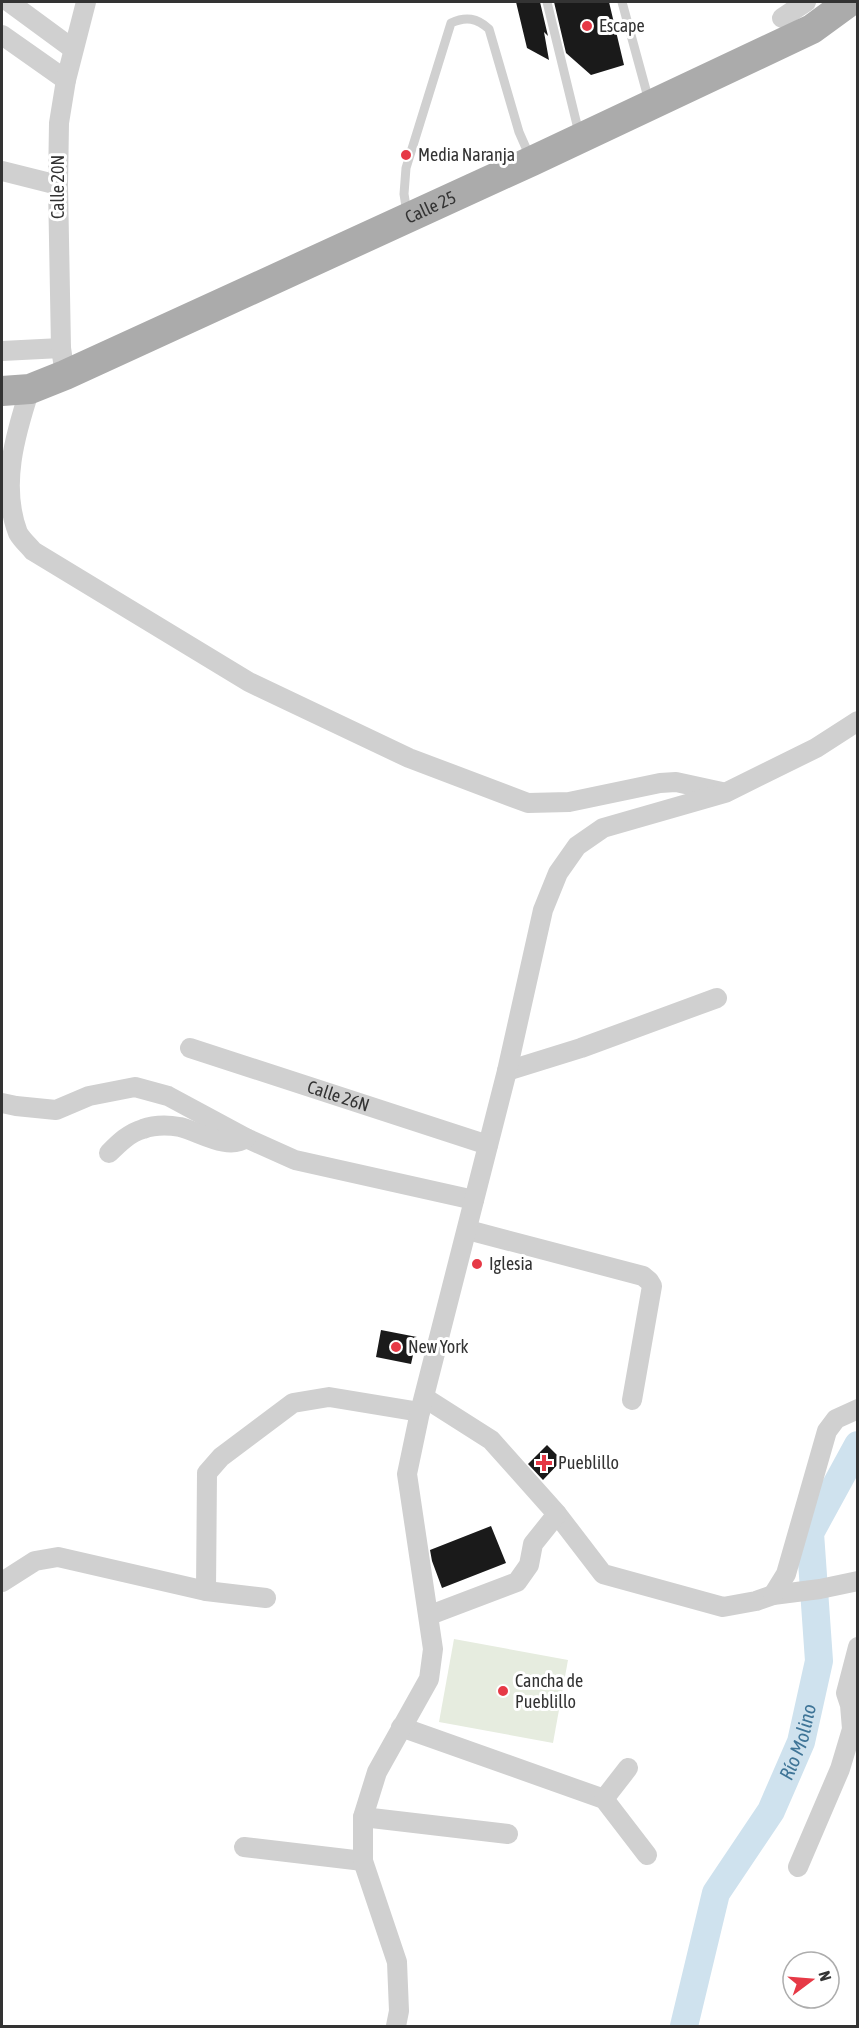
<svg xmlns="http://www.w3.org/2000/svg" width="859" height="2028" font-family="'Asap Condensed',sans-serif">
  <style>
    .green { fill: #e6ecdf }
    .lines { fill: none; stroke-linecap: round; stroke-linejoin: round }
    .river { stroke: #cfe2ee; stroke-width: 28 }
    .building { fill: #1a1a1a }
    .service { stroke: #d0d0d0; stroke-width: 9 }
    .minor { stroke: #d0d0d0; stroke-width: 20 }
    .primary { stroke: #ababab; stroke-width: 30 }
    .poi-dot { fill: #e63946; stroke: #fff; stroke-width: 2 }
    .labels { text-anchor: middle; stroke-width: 6; stroke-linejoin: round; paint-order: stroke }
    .poi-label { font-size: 18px; fill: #333; stroke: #fff; text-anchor: start }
    .street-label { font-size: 18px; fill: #333; stroke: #fff }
    .water-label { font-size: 20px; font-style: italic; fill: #3f7597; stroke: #fff }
  </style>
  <rect width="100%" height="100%" fill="#fff"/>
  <path class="green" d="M454,1639L568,1660L553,1743L439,1722Z"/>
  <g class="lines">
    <path class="river" id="s1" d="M684,2026L716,1893L771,1811L801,1742L819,1661L810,1533L858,1445"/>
  </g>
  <path class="building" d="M516,2H540L548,36L544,32L549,60L527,48Z
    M554,2H609L624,65L591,75L566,53Z
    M381,1330L417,1337L411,1364L376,1357Z
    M547,1445L562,1460L543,1480L528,1464Z
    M491,1526L506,1563L442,1588L432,1561L430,1550Z"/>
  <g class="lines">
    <path class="service" d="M547,2L579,133
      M622,2L649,101
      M407,213L404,194L406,168L451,23C466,16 477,18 489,29L519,132L530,157"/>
    <g class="minor">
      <path d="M9,2L73,49"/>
      <path d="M782,18L806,2"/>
      <path d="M2,35L66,80"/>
      <path d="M2,171L58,185"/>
      <path d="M2,351L61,348"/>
      <path d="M65,375L61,348L58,185L59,123L66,80L86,2"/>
      <path d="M30,389C15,435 0,486 18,533C22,540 28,545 33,551L249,682L409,758L528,803L569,802L660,783L676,782L722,792"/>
      <path id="s2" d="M190,1048L488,1145"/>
      <path d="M507,1071L581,1048L717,998"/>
      <path d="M2,1103L16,1106L56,1110L89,1096L135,1087L168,1096L246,1138L295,1160L474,1200"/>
      <path d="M109,1153C119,1143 129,1133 143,1129C154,1125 168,1125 180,1127C200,1132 228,1151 246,1138"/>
      <path d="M468,1230L643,1276L649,1281L652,1286L632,1400"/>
      <path d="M425,1398L491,1440L557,1514L603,1574L723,1607L756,1601L773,1595L820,1589L858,1581"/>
      <path d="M2,1582L35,1561L58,1557L206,1591L266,1598"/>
      <path d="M206,1591L207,1473L221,1457L293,1403L329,1397L420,1412"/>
      <path d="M773,1595L786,1574L827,1431L836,1419L858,1409"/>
      <path d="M430,1615L517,1582L529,1565L533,1544L557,1514"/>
      <path d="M401,1727L604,1799L647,1855"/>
      <path d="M604,1799L628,1768"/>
      <path d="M363,1817L508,1834"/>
      <path d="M244,1847L363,1861"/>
      <path d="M798,1867L840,1769L852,1729L850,1705L846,1693L858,1647"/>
      <path d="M396,2026L399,2011L397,1962L363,1861V1817L377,1772L429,1679L433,1649L407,1474L420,1412L507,1071L543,910L558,873L577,846L603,828L725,793L816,748L858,721"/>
    </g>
    <path class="primary" id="s3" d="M2,391L30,389L65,375L532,161L812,29L849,2"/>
  </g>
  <g class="poi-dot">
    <circle cx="587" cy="26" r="6"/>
    <circle cx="406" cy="155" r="6"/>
    <circle cx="477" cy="1264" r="6"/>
    <circle cx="396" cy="1347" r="6"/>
    <path d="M541 1454h6v6h6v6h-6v6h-6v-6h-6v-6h6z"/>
    <circle cx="503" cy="1691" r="6"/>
  </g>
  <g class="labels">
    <g class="poi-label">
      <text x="599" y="32">Escape</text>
      <text x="418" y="161">Media Naranja</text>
      <text x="489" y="1270">Iglesia</text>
      <text x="408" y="1353">New York</text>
      <text x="558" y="1469">Pueblillo</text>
      <text x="515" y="1687">Cancha de<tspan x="515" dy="21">Pueblillo</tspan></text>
    </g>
    <g class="street-label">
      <text transform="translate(58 187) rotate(-90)" y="6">Calle 20N</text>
      <text dy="6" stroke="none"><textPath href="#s3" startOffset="468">Calle 25</textPath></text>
      <text dy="6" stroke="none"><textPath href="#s2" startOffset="156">Calle 26N</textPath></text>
    </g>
    <g class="water-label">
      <text dy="7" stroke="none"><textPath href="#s1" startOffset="310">Río Molino</textPath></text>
    </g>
  </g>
  <rect width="859" height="2028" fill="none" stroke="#333333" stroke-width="6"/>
  <g transform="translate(811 1980) rotate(74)"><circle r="28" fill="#ffffff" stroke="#adadad" stroke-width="1.5"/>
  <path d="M0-4.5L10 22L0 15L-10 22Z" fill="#e63946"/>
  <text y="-9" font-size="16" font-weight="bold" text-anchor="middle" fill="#333333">N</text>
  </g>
</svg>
